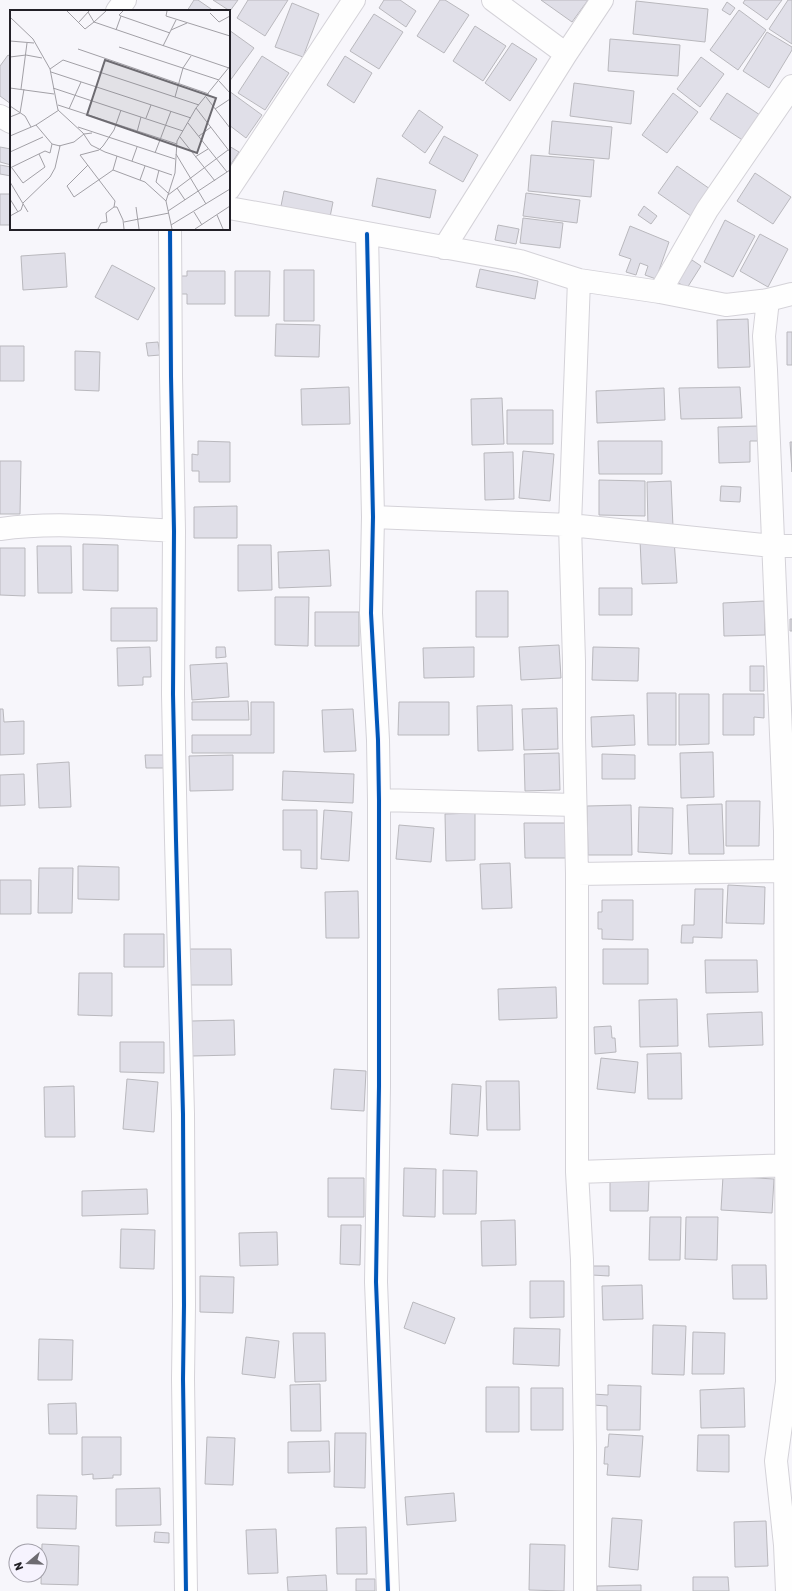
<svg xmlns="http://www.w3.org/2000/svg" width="792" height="1591" font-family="Rubik,sans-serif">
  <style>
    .building { fill: #e0dfe8; stroke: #b9b8bd }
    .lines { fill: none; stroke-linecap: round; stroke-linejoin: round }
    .street-casing { stroke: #d4d2d8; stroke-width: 24 }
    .street { stroke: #fefefe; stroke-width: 22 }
    .cycleway-casing { stroke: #f6f3fe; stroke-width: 6 }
    .cycleway { stroke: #0057b8; stroke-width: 4 }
    .inset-road { fill: none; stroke: #a2a0a6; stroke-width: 1 }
    .view { fill: #6d6b71; fill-opacity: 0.15; stroke: #6d6b71; stroke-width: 2 }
    .inset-edge { fill: none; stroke: #222027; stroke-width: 2 }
  </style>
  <rect width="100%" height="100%" fill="#f7f6fb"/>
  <path class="building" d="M194,0H198L214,11H187Z
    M213,0H238L230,11Z
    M248,0H288L265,36L237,18Z
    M384,0H400L416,11L406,27L379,8Z
    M440,0H445L469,15L444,53L417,36Z
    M541,0H588L572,22Z
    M745,0H782L767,20L743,3Z
    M788,0H792V44L769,29Z
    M636,1L708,9L705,42L633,34Z
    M727,2L735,8L730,15L722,10Z
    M292,3L319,14L303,57L275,47Z
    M739,10L766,30L738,70L710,50Z
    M374,14L403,32L379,69L350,51Z
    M475,26L506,46L483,81L453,61Z
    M229,30L254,48L229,82Z
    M767,32L792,47V50L769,88L743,71Z
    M610,39L680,45L678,76L608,71Z
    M512,43L537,59L510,101L485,83Z
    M8,55L11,57V104L0,96V66Z
    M262,56L289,73L265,110L238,93Z
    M345,56L372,73L354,103L327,85Z
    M701,57L724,74L700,107L677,89Z
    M574,83L634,91L631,124L570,116Z
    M229,91L262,115L246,138L229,125Z
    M673,93L698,112L667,153L642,135Z
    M727,93L760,115L744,141L710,119Z
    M419,110L443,127L425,153L402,136Z
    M552,121L612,127L609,159L549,154Z
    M444,136L478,155L463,182L429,163Z
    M229,146L239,152L229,167Z
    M0,147L11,149V165L0,162Z
    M531,155L594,160L591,197L528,191Z
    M0,165L11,167V176L0,174Z
    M677,166L710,189L691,216L658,193Z
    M755,173L791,197L773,224L737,201Z
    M377,178L436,190L430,218L372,206Z
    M284,191L333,202L330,217L281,206Z
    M526,193L580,200L577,223L523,216Z
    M0,194H11V225H0Z
    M644,206L657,216L651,224L638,215Z
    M523,218L563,223L560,248L520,243Z
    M725,220L755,236L733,277L704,262Z
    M498,225L519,229L516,244L495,240Z
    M630,226L669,242L656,279L645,275L648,266L640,263L636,275L626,272L631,259L619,255Z
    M760,234L788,249L768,287L740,271Z
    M65,253L67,287L23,290L21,256Z
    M692,260L701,266L687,288L677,282Z
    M112,265L155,288L138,320L95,297Z
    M480,269L538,281L535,299L476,287Z
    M284,270H314V321H284Z
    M187,271H225V304H187V294H181V276H187Z
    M235,271H270L269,316H235Z
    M748,319L750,367L718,368L717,320Z
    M276,324L320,325L319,357L275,356Z
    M787,332H792V365H787Z
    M158,342L160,355L148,356L146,343Z
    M0,346H24V381H0Z
    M75,351L100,352L99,391L75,390Z
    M349,387L350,424L302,425L301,389Z
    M740,387L742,418L681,419L679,388Z
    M664,388L665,420L597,423L596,391Z
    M502,398L504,444L472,445L471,399Z
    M507,410H553V444H507Z
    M758,426V441H750V462L719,463L718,427Z
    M198,441L230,442V482H199V471H192V454L198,455Z
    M598,441H662V474H599Z
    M790,442H792V472Z
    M523,451L554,454L550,501L519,498Z
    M513,452L514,499L485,500L484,453Z
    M0,461H21L20,514H0Z
    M599,480L645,481V516L599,515Z
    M671,481L673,527H648L647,482Z
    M721,486L741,487L740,502L720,501Z
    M237,506V538H194V507Z
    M674,539L677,583L642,584L640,540Z
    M83,544L118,545V591L83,590Z
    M238,545H271L272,590L238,591Z
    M37,546H71L72,593H38Z
    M0,548H25V596L0,595Z
    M329,550L331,586L279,588L278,552Z
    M599,588H632V615H599Z
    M476,591H508V637H476Z
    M275,597H309L308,646L275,645Z
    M764,601L765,635L724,636L723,603Z
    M111,608H157V641H111Z
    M315,612H359V646H315Z
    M790,619H792V631H790Z
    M559,645L561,678L521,680L519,647Z
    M150,647L151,677H143V685L118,686L117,648Z
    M216,647H225L226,657L216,658Z
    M474,647V677L424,678L423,648Z
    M593,647L639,648L638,681L592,680Z
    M227,663L229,697L192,700L190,665Z
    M750,666H764V691H750Z
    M647,693H676V745H648Z
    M679,694H709V744L679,745Z
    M723,694H764V718L754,717V735H723Z
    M248,701L249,720H192V702Z
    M251,702H274V753H192V735H251Z
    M399,702H449V735H398Z
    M512,705L513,750L478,751L477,706Z
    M557,708L558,749L524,750L522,709Z
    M0,709H3L4,722L24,721V754L0,755Z
    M353,709L356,751L324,752L322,710Z
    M634,715L635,745L592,747L591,717Z
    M713,752L714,797L681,798L680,753Z
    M559,753L560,790L525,791L524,754Z
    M602,754L635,755V779H602Z
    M145,755H164L165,768H146Z
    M233,755V790L190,791L189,756Z
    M69,762L71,807L39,808L37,764Z
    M283,771L354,774L353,803L282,800Z
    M24,774L25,805L0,806V775Z
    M726,801H760L759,846H726Z
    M722,804L724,854H689L687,805Z
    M631,805L632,855H588L587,806Z
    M639,807L673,808L672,854L638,852Z
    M283,810H317V869L301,868V850H283Z
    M324,810L352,812L349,861L321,859Z
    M475,813V860L446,861L445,814Z
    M524,823H565L566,858H525Z
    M399,825L434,828L431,862L396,859Z
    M510,863L512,908L482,909L480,864Z
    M78,866L119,867V900L78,899Z
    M39,868H73L72,913H38Z
    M0,880H31V914H0Z
    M728,885L765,887L764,924L726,923Z
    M695,889H723L722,938L693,937V943H681L682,925H694Z
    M358,891L359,938H326L325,892Z
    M602,900H633V940L602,939V929H598V912H602Z
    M124,934H164V967H124Z
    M189,949H231L232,985H189Z
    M603,949H648V984H603Z
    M705,960H757L758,992L706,993Z
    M79,973H112V1016L78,1015Z
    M556,987L557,1018L499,1020L498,989Z
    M677,999L678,1046L640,1047L639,1000Z
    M762,1012L763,1045L709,1047L707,1014Z
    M234,1020L235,1055L192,1056L191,1021Z
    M611,1026L612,1038H615L616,1052L595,1054L594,1027Z
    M120,1042H164V1073L120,1072Z
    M681,1053L682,1099H648L647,1054Z
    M601,1058L638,1062L635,1093L597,1089Z
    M334,1069L366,1071L364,1111L331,1109Z
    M127,1079L158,1082L154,1132L123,1129Z
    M486,1081H519L520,1130H487Z
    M452,1084L481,1086L478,1136L450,1134Z
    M74,1086L75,1137H45L44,1087Z
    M404,1168L436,1169L435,1217L403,1216Z
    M443,1170L477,1171L476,1214H443Z
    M723,1176L774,1179L772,1213L721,1210Z
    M328,1178H364V1217H328Z
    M610,1180H649L648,1211H610Z
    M147,1189L148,1214L82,1216V1191Z
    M650,1217H681L680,1260H649Z
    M686,1217H718L717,1260L685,1259Z
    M515,1220L516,1265L482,1266L481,1221Z
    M341,1225H361L360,1265L340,1264Z
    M121,1229L155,1230L154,1269L120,1268Z
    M277,1232L278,1265L240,1266L239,1233Z
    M732,1265H766L767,1299H733Z
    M593,1266H609V1276L592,1275Z
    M200,1276L234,1277L233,1313L200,1312Z
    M530,1281H564V1317L530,1318Z
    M642,1285L643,1319L603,1320L602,1286Z
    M413,1302L455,1318L445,1344L404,1328Z
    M653,1325L686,1326L684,1375L652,1374Z
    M514,1328L560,1329L559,1366L513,1364Z
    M693,1332L725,1333L724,1374H692Z
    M293,1333H325L326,1381L295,1382Z
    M246,1337L279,1341L275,1378L242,1374Z
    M39,1339L73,1340L72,1380H38Z
    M320,1384L321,1431H291L290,1385Z
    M608,1385L641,1386L640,1430H607V1406L593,1405V1394L608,1395Z
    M486,1387H519V1432H486Z
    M531,1388H563V1430H531Z
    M744,1388L745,1427L701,1428L700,1390Z
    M76,1403L77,1434H49L48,1404Z
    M335,1433H366L365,1488L334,1487Z
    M609,1434L643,1436L640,1477L607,1475L608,1464H604L605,1447H608Z
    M698,1435H729V1472L697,1471Z
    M82,1437H121V1475H113V1478L93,1479V1474L82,1475Z
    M207,1437L235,1438L233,1485L205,1484Z
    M329,1441L330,1472L288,1473V1442Z
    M160,1488L161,1525L116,1526V1489Z
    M454,1493L456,1521L407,1525L405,1497Z
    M37,1495L77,1496L76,1529L37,1528Z
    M612,1518L642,1520L638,1570L609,1567Z
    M766,1521L768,1566L735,1567L734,1522Z
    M366,1527L367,1574H337L336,1528Z
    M276,1529L278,1573L248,1574L246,1530Z
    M155,1532L169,1533V1543L154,1542Z
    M42,1544L79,1546L78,1585L41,1584Z
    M530,1544L565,1545L564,1591L529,1590Z
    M326,1575L327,1591H288L287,1577Z
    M693,1577H728L729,1591H693Z
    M356,1579H375V1591H356Z
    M641,1585V1591H597V1586Z"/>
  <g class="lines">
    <g class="street-casing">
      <path id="street" d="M493,0L566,54
        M117,11L125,0
        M0,116L11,122
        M229,189L354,0
        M229,208L520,261L579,280L660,292L726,305L768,300L792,294
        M170,229L171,376L174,531L173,694L176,840L183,1114L184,1305L183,1379L186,1591
        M367,234L373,517L371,613L378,740L379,800V1086L376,1282L388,1591
        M444,248L566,54L602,0
        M579,280L570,525L574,661V737L577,874V1172L582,1260L585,1448V1591
        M660,292L707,210L792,86
        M768,300L764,336L766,370L785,831L787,1382L776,1461L785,1545L787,1591
        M373,517L570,525L773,546H792
        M0,529C57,521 117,528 174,531
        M379,800L575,805
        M577,874L785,871
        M577,1172L792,1165"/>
    </g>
    <use href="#street" class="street"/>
    <g class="cycleway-casing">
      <path id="cycleway" d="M170,229L171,376L174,531L173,694L176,840L183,1114L184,1305L183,1379L186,1591
        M367,234L373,517L371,613L378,740L379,800V1086L376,1282L388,1591"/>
    </g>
    <use href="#cycleway" class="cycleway"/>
  </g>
  <g transform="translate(10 10)">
    <rect width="220" height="220" fill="#f7f6fb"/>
    <path class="inset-road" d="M57,1L75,19L84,12L219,58M157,1L156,6L220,26M78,2L84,12L96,1M200,3L209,12L220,6M111,6L160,23M1,8L23,29L40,59L48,100L73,123L81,135L95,142L162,165M69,12L79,1M106,20L111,6L109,5L113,1M161,20L177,13M0,31L24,33M153,36L166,10M109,37L209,70M68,39L199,84M0,47L16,45L32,48M40,59L53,50L189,95M41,62L181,108M209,71L220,83M0,78L44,84M43,78L173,121M11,79L17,33M165,87L173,58L181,46M196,87L220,118M48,95L167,134M0,96L15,106L21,117M186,98L220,142M59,99L71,72M205,99L220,89M0,107L10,103L14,79M136,108L141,95M178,113L217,162M26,115L49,100M68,117L165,149M127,122L131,107M0,126L26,115L42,134M189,126L201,117M170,127L205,171M49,136L64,132L74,124L82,123M0,142L33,127M145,143L161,101M166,144L196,194M185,147L198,139M122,151L127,137M78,155L57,176L64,187L103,160L107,146M0,158L35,141L40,143L42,134L50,136L45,158L40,167L13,193M2,158L13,173L35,157L29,144M103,160L135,172L156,191M149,160L146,172L158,183M130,170L135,156M0,172L18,202M167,178L175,190M158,185L218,140M0,189L8,202M104,197H107L113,210L114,219M126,197L129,219M158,201L220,160M184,202L192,215M207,205L213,219M0,206L11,200L13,194M114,212L159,203M161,215L220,179M88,219L91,213L97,212L96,203L104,197L105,191L70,145L89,140L93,136L104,120L111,100M162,219L156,191L165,163L167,131L186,98L220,56M185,219L220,196"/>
    <path class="view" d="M95,50L206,88L187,143L77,105Z"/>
    <rect width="220" height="220" class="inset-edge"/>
  </g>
  <g transform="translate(28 1563) rotate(251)"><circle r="19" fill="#f6f3fe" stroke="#a19fa8"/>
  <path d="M0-3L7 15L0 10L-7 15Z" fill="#6d6b71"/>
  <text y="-6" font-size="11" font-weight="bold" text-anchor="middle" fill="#222027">N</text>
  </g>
</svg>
